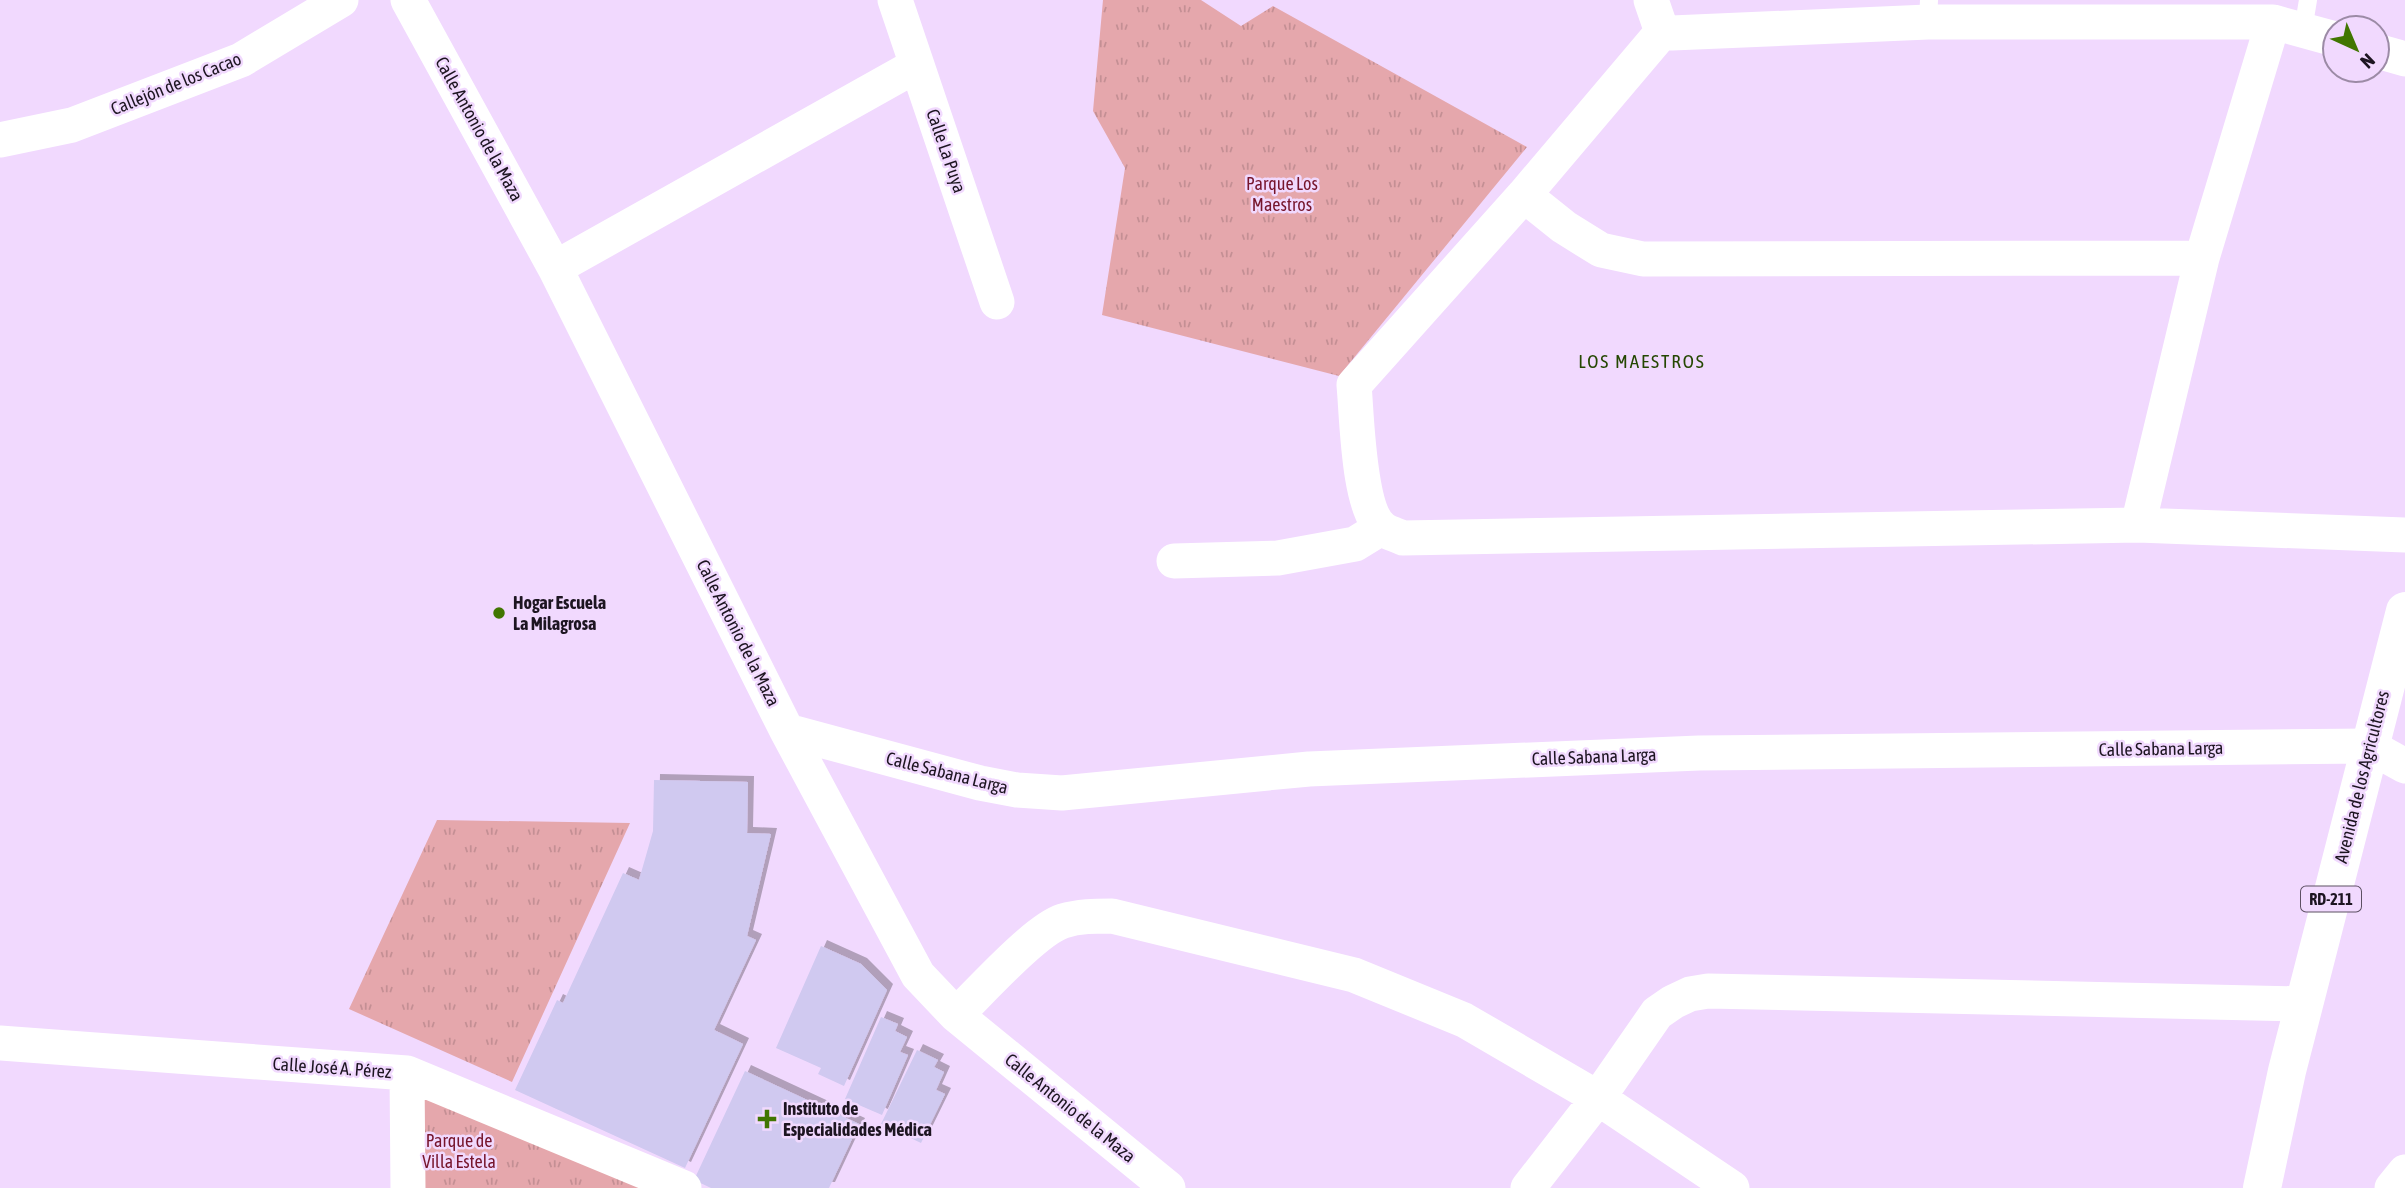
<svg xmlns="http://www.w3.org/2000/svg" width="2405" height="1188" font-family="'Asap Condensed',sans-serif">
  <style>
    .park { fill: url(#park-tufts) }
    .building { fill: #d0c9f0; filter: url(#shadow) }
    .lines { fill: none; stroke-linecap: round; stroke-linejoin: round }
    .service { stroke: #fff; stroke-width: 18 }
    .minor { stroke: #fff; stroke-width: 35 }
    .primary { stroke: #fff; stroke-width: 38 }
    .poi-dot { fill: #417601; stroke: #f1d9fe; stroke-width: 2.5 }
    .labels { text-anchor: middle; stroke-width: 5; stroke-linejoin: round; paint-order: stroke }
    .shield { fill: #f1d9fe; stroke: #5d5063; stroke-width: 2 }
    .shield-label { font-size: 16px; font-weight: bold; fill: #1d1521 }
    .street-label { font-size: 18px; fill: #1d1521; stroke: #f1d9fe }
    .park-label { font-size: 18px; fill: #76152c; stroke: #f1d9fe }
    .poi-label { font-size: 18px; font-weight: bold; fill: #1d1521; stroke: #f1d9fe; text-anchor: start }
    .neighbourhood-label { font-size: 19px; letter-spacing: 2px; fill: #254702; stroke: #f1d9fe }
  </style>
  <defs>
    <pattern id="park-tufts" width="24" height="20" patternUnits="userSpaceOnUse" patternTransform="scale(1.75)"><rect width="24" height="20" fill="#e5a7ac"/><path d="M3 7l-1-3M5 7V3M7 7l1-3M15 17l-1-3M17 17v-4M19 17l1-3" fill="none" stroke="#c48f94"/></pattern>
    <filter id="shadow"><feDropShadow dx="6" dy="-6" stdDeviation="0" flood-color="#0004"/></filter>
  </defs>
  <rect width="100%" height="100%" fill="#f1d9fe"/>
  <path class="park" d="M1103,0H1201L1241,26L1273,6L1527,147L1339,376L1102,315L1125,168L1093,111Z
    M437,820L630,823L512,1082L349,1009Z
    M423,1098L649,1188H422Z"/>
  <path class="building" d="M654,780L748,782L747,833L771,834L747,936L756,940L714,1030L743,1044L685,1168L515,1090L557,1000L563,1003L623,873L639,880L653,831Z
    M821,946L861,964L887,990L844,1086L818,1074L821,1068L776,1048Z
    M881,1017L898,1024L895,1031L907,1037L900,1052L908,1055L882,1115L845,1099Z
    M917,1050L938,1060L934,1067L944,1072L936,1090L945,1094L921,1143L881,1124Z
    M745,1071L859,1124L829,1188H711L694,1180Z"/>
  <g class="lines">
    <path class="service" d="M1928,22L1929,0
      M2303,30L2308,0"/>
    <path class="minor" d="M408,0L555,268L787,731L918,975L956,1015L1168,1188
      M895,0L997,302
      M1651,0L1662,32
      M2335,39L2273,22H1928L1672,33L1662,32L1524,195L1354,385C1357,416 1358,511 1383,529C1388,533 1397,535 1403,538L2138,525L2405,535
      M2377,51L2405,59
      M0,140L72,125L241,60L341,0
      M1524,195L1564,227L1601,250L1643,259L2202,258
      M555,268L917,65
      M2138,525L2202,258L2273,22
      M1174,561L1278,558L1355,544L1381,528
      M787,731L980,783L1017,790L1062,793L1309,769L1699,753L2369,746L2405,766
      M956,1015C980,992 1035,930 1063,921C1079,916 1095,916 1112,916L1354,975L1464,1020L1598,1098L1732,1188
      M0,1043L407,1073L684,1188
      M407,1073L408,1188
      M1528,1188L1598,1098L1657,1013L1673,1002L1690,994L1708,991L2305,1004
      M2392,1188L2405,1172"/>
    <path class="primary" d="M2262,1188L2287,1071L2405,611"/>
  </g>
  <g class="poi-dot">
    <circle cx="499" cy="613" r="7"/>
    <path d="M763.5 1108.5h7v7h7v7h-7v7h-7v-7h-7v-7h7z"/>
  </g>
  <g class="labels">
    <rect class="shield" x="2301" y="886.5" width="60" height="25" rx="5"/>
    <g class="shield-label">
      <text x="2331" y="905">RD-211</text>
    </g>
    <g class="street-label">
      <text transform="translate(176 84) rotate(-22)" y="6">Callejón de los Cacao</text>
      <text transform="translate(479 129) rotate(61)" y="6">Calle Antonio de la Maza</text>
      <text transform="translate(946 151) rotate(71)" y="6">Calle La Puya</text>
      <text transform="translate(738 633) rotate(63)" y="6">Calle Antonio de la Maza</text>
      <text transform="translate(2161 749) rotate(-1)" y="6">Calle Sabana Larga</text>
      <text transform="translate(1594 757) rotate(-2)" y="6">Calle Sabana Larga</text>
      <text transform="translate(947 773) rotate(14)" y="6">Calle Sabana Larga</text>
      <text transform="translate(2362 777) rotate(-76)" y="6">Avenida de los Agricultores</text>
      <text transform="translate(332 1068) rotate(4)" y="6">Calle José A. Pérez</text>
      <text transform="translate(1070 1108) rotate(39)" y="6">Calle Antonio de la Maza</text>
    </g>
    <g class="park-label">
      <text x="1282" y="190">Parque Los<tspan x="1282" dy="21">Maestros</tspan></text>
      <text x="459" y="1147">Parque de<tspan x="459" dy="21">Villa Estela</tspan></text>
    </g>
    <g class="poi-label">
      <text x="513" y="609">Hogar Escuela<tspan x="513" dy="21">La Milagrosa</tspan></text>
      <text x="783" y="1115">Instituto de<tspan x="783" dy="21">Especialidades Médica</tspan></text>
    </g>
    <g class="neighbourhood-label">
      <text x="1642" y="368">LOS MAESTROS</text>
    </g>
  </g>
  <g transform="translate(2356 49) rotate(136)"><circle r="33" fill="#f1d9fe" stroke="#9c8ba6" stroke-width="2"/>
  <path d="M0-5L12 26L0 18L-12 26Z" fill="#417601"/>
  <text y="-10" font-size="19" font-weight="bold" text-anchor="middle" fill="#1d1521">N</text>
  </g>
</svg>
